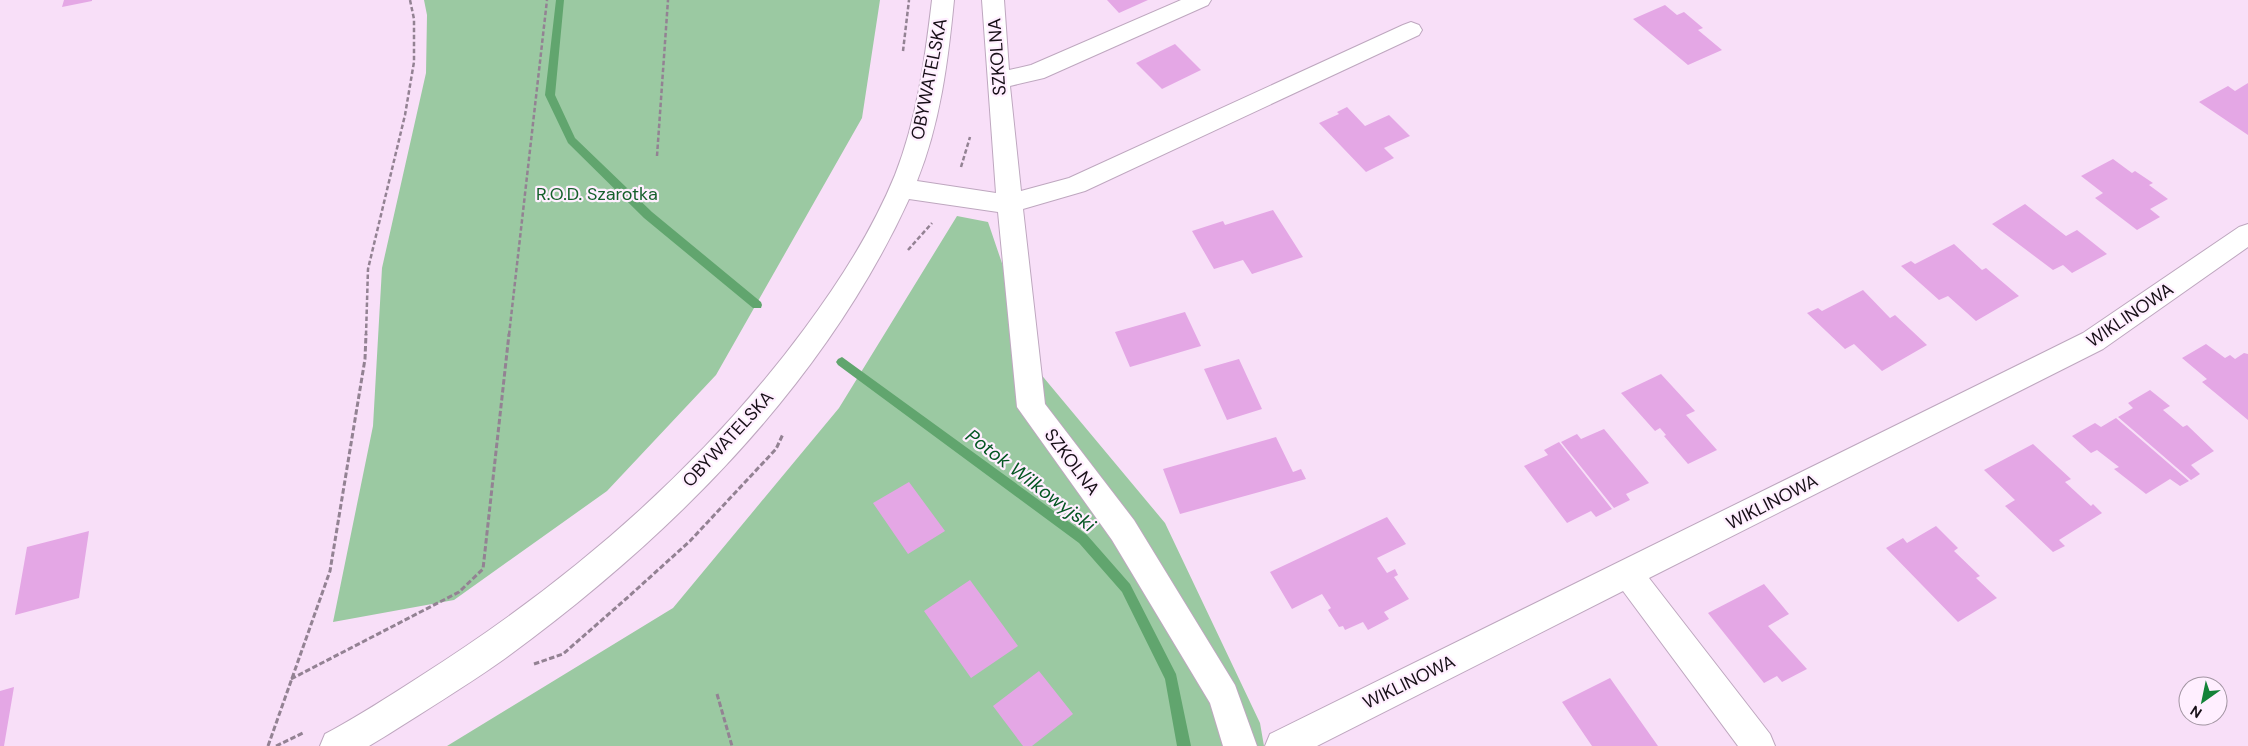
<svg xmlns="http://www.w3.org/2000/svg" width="2248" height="746" font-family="'DM Sans',sans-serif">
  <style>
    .green { fill: #9bc9a2 }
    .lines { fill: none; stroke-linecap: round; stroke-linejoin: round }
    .stream { fill: #61a56e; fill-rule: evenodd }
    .building { fill: #e4a7e5 }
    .minor-casing { stroke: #bea7bf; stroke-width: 2 }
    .path-far1 { stroke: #938293; stroke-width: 2.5; stroke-dasharray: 4.5 2.5; stroke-linecap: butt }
    .path { stroke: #938293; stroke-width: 3; stroke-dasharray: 5.5 2.5; stroke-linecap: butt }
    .minor { fill: #fff; fill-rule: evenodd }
    .labels { text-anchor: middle; stroke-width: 4.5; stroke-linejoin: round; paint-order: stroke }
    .street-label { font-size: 18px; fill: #170f17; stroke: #ffefff }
    .park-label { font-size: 18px; fill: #145f2a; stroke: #ffefff }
    .water-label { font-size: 19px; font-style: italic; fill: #045622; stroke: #ffefff }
  </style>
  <rect width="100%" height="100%" fill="#f8dff8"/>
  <path class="green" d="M424,0H880L862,118L716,375L607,491L454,600L333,622L373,426L382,268L426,73L427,15Z
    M957,216L988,222L1039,372L1165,523L1260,723L1264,746H447L673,608L839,408Z"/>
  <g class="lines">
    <path class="stream" d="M556,0H564L555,95L575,138L652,212L761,302L762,305L761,308H753L644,218L568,143L545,95Z
      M842,357L1087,535L1130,584L1176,674L1191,746H1177L1165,679L1122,592L1079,543L838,365L836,362L838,359Z"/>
  </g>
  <path class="building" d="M64,0H92V1L62,7Z
    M1107,0H1148L1119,13Z
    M1665,5L1677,15L1684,12L1703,28L1698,30L1722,50L1688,65L1633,19Z
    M1175,44L1201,70L1162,89L1136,63Z
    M2248,83V135L2199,102L2228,86L2235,91Z
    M1347,107L1365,126L1389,115L1410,136L1384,148L1394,158L1366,172L1319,123L1339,114L1337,112Z
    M2113,159L2132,173L2135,171L2153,183L2149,185L2168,199L2150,209L2160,217L2137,230L2095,198L2103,193L2081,176Z
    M2025,204L2066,236L2077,230L2107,254L2072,273L2063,265L2053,270L1992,224Z
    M1273,210L1303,257L1252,274L1243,260L1214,269L1192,231L1223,221L1225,225Z
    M1954,244L1982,270L1986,268L2019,296L1976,321L1948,296L1939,300L1901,266L1911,261L1915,264Z
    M1863,290L1890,318L1895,315L1927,345L1882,371L1854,344L1845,349L1807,313L1818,308L1822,311Z
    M1185,312L1201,346L1130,367L1115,332Z
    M2206,344L2225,358L2230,355L2235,359L2244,353L2248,354V420L2202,382L2207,379L2182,358Z
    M1239,359L1262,409L1227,420L1204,369Z
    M1661,374L1695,411L1686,415L1717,450L1688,464L1664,436L1666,435L1660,428L1655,431L1621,393Z
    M2150,390L2170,406L2163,410L2183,427L2187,425L2214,451L2191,465L2200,474L2191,480L2118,417L2133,408L2128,403Z
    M2116,418L2189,481L2180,486L2170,479L2146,494L2114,469L2119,467L2097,450L2091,453L2072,436L2095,423L2101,427Z
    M1604,429L1649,483L1626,494L1630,500L1614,508L1561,442L1577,434L1581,439Z
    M1276,437L1293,472L1301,469L1306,479L1180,514L1163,469Z
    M1559,442L1612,509L1596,517L1591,511L1567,523L1524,466L1548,455L1544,450Z
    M2033,444L2071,479L2065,482L2091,506L2093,504L2102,513L2059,540L2065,546L2053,552L2005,506L2015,500L1984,470Z
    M909,482L945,531L908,554L873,503Z
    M1387,517L1406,544L1377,558L1387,573L1395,569L1398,575L1394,577L1409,599L1384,612L1389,619L1368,630L1363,622L1345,630L1343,626L1339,627L1328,610L1331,608L1322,594L1292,609L1270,572Z
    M1936,526L1958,548L1954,551L1980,576L1976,578L1997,598L1958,622L1886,548L1903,538L1907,543Z
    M89,531L79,598L15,615L27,547Z
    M970,580L1018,646L971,678L924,611Z
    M1764,584L1789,614L1768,626L1807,669L1782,682L1777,676L1764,683L1708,613Z
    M1039,671L1073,714L1032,746H1023L993,706Z
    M1610,678L1658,746H1592L1562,702Z
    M14,687L4,746H0V691Z"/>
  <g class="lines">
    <g class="minor-casing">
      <path id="minor" d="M932,0H954C948,62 940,124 917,181L996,193L982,0H1004L1009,70L1031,65L1181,0H1211L1208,5L1044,78L1010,86L1021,191L1069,178L1403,25L1411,22L1419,25L1422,30L1419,35L1085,191L1023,209L1045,404L1134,520L1235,685L1257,746H1223L1210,703L1112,540L1017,407L998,212L909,199C823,387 666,542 500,662C463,688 423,712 384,737L369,746H320L325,734C357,717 388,697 419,677C566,584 701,469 805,328C840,281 873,229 895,175C917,119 925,59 932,0Z
        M2248,224V247L2103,349L1649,578L1770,734L1775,746H1738L1623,591L1317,746H1265L1270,734L2083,333L2239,227Z"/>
    </g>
    <path class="path-far1" d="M903,51L909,0
      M657,156L668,0
      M961,167L970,137
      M908,250L932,223
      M366,335L368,269L405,115L414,62V19L410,0
      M509,335L547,0"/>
    <path class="path" d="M534,664L563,654L627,598L690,541L776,449L783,434
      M291,679L459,592L483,569L509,334
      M717,694L732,746
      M268,746L330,571L365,359L366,334
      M276,746L303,733"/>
    <use href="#minor" class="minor"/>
  </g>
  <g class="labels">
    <g class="street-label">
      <text transform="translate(997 57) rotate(-94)" y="6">SZKOLNA</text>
      <text transform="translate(929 79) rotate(-79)" y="6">OBYWATELSKA</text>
      <text transform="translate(2130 315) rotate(-34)" y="6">WIKLINOWA</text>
      <text transform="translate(728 439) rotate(-47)" y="6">OBYWATELSKA</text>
      <text transform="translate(1072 462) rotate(53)" y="6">SZKOLNA</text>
      <text transform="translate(1772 502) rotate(-27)" y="6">WIKLINOWA</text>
      <text transform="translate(1409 682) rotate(-26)" y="6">WIKLINOWA</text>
    </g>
    <g class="park-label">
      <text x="597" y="200">R.O.D. Szarotka</text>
    </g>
    <g class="water-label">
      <text transform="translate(1031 480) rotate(37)" y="7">Potok Wilkowyjski</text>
    </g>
  </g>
  <g transform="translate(2203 701) rotate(213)"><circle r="24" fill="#ffefff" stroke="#a295a2"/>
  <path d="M0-4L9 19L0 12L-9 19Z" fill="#148239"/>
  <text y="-8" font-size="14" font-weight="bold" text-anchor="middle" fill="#170f17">N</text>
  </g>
</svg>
